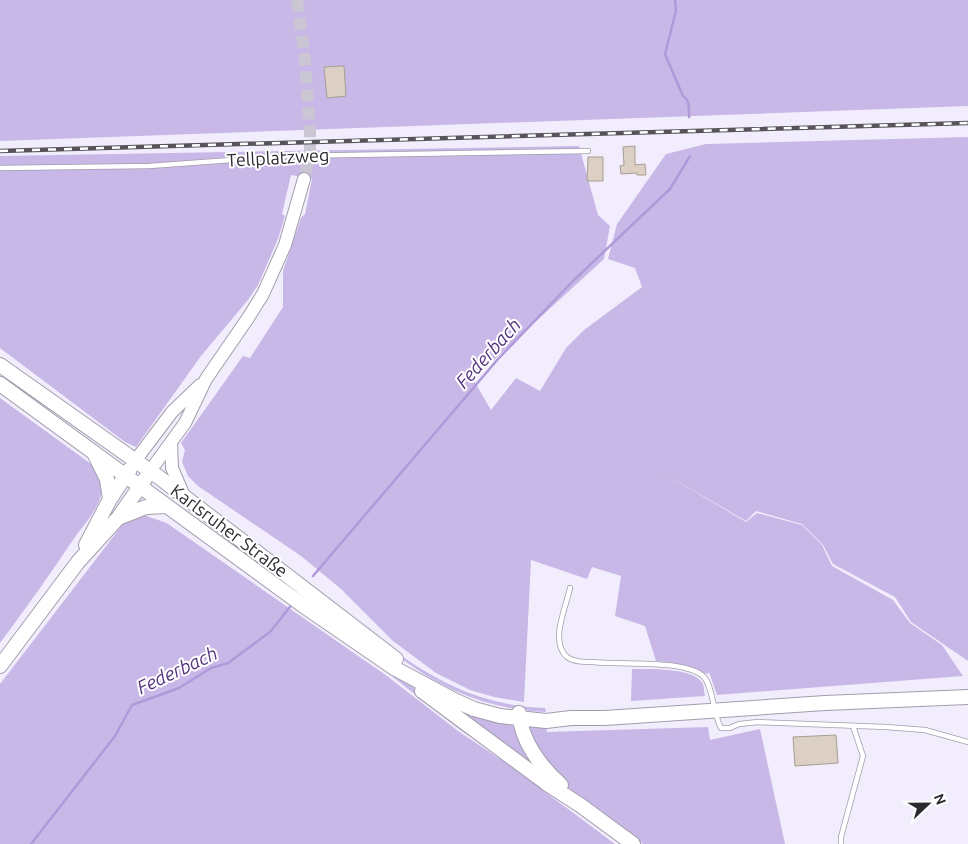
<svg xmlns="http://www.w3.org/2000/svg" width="968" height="844" font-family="Ubuntu,sans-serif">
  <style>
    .green { fill: #c8b8e7 }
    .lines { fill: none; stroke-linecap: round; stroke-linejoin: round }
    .stream { stroke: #b099d9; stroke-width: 2.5 }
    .building { fill: #dbd0c3; stroke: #a79d91 }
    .secondary-tunnel { stroke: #cac6d3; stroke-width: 12; stroke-dasharray: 12 6; stroke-linecap: butt }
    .service-casing { stroke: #a29dac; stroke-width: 6 }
    .secondary-casing { stroke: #a29dac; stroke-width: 14 }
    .primary-casing { stroke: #a29dac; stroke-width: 16 }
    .service { stroke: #fff; stroke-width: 4.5 }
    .secondary { stroke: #fff; stroke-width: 12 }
    .primary { stroke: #fff; stroke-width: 14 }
    .rail-casing { stroke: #56535b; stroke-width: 4.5 }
    .rail { stroke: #fff; stroke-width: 2.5; stroke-dasharray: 8; stroke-linecap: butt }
    .labels { text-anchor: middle; stroke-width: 4; stroke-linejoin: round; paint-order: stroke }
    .street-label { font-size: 18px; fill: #2c2a30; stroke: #fff }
    .water-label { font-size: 19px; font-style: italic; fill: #553480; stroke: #fff }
  </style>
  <rect width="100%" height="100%" fill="#f2edfc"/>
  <path class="green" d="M0,0H968V106L0,141Z
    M968,137V661L911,622L895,597L833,564L823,545L802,524L756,511L746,521L660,471L746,522L757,513L802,525L822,545L832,566L893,600L910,623L942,645L963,676L717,695L709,672L708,674L675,663L656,661L645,626L615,616L621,576L592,567L587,579L531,560L524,702L494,697L470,690L436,673L393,641L341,589L301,556L198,486L188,476L182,462L185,450L181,443L243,356L250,358L283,307V271L301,218L305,214L312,179L291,175L282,214L285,216L278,239L258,285L248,300L201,356L136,447L125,442L0,348V156L579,146L598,215L610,226L604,259L473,379L491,410L516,378L540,391L566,348L584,330L642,287L635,268L608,259L617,224L666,154L706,144Z
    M0,398L91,464C99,472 104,480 102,491C99,508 85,524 75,537C51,573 26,608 0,643Z
    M141,512C149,519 159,519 168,524L387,676L458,731L509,765L615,844H0V684L123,524L129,518Z
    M403,657C448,688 490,706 545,708L546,712C493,710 444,691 402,659Z
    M632,669C648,669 695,667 703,684C704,687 704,693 705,696L631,701Z
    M391,672L414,688L624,844H620L510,763L459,729L389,674Z
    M452,709L490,721L513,725L541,771Z
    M530,726H546L547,732L708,727L710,740L760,729L785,844H643L584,801L553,774L539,757L528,727Z"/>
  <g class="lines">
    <path class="stream" d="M675,0L676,11L665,54L683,96C690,100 689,109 689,117
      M313,576L498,359L573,281L670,189L690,156
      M31,844L115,736L132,705L179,688L211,668L228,663L270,632L293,603"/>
  </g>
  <path class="building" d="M344,66L346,96L327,98L324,67Z
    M635,146V165L645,164L646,175H637V173L621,174L620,166L624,165L623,147Z
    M588,157H603V181H587Z
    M836,735L838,763L795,766L793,737Z"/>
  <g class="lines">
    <path class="secondary-tunnel" d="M297,0L305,61L310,132V153L304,179"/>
    <g class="service-casing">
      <path id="service" d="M0,168L149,166L287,156L588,151
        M570,588C567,602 559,622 559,636C559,643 561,652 567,657C574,662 584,662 593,662C619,665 686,659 704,677C713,687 713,714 721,728H730L739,724L758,722L886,727L925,730L968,742
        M841,844V837L863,756L853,726"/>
    </g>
    <g class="secondary-casing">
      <path id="secondary" d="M171,442L172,468L184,496
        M135,461L172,412L200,385
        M150,471L185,423L206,379L248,318L263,294L285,245L304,179"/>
    </g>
    <g class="primary-casing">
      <path id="primary" d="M0,365L160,478L396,659
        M0,384L308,609L394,668L456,701L474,709L500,716L546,721L571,718H605L825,703L968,697
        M95,455L107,479L110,499
        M118,518L146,507L167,506
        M86,545L110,499L130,469
        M0,666L78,562L118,518L145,479
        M422,691L546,783L580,805L633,844
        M519,713C521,741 541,767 561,785"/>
    </g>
    <use href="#service" class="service"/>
    <use href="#secondary" class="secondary"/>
    <use href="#primary" class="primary"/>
    <g class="rail-casing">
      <path id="rail" d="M0,151L968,123"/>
    </g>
    <use href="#rail" class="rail"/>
  </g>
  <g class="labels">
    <g class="street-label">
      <text transform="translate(278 158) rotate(-3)" y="6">Tellplatzweg</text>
      <text transform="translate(229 531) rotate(37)" y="6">Karlsruher Straße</text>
    </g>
    <g class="water-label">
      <text transform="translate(488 353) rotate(-48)" y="7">Federbach</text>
      <text transform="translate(177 670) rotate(-25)" y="7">Federbach</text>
    </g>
  </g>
  <g transform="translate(928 804) rotate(68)" stroke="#ffffff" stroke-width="4" paint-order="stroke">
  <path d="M0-4L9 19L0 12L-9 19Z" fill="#2c2a30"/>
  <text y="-8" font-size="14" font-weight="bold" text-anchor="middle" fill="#2c2a30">N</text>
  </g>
</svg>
